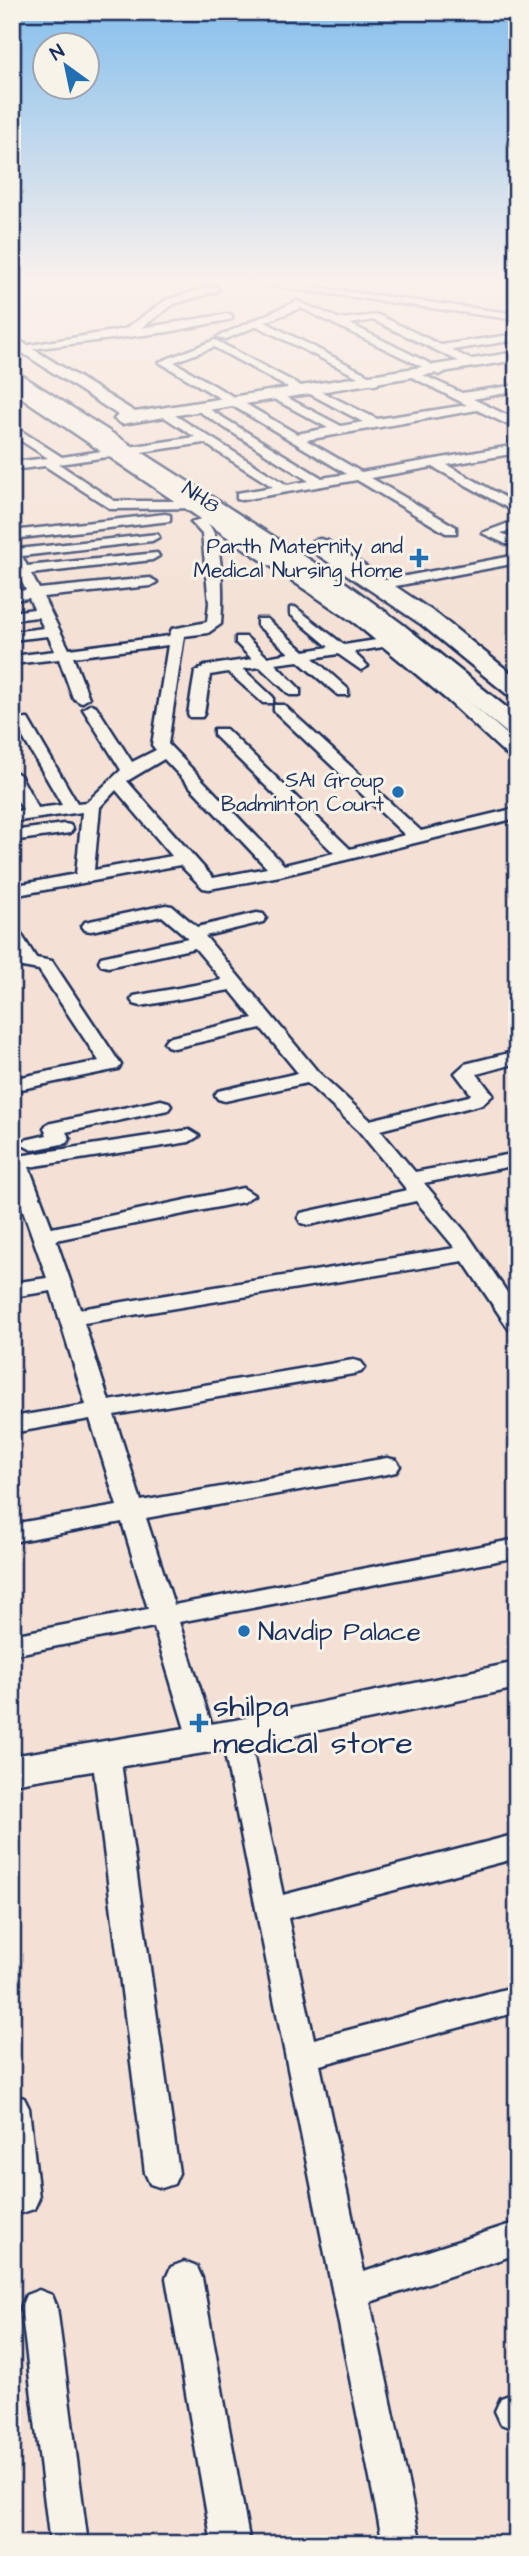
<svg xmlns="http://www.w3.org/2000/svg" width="529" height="2556" font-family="'Architects Daughter',sans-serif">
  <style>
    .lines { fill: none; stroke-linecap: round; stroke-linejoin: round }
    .minor-casing { stroke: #1b2f5e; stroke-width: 5 }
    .tertiary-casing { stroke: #1b2f5e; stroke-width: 5 }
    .primary-casing { stroke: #1b2f5e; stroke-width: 5 }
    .minor { fill: #f7f3e8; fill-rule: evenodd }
    .tertiary { fill: #f7f3e8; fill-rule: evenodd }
    .primary { fill: #f7f3e8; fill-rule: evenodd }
    .poi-dot { fill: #1f6fb2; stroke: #f7f3e8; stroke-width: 2.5 }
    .labels { text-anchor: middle; stroke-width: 6; stroke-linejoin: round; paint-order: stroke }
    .far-street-label { font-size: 21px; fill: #1b2f5e; stroke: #f7f3e8 }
    .far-poi-label { font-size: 21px; fill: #1b2f5e; stroke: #f7f3e8; text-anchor: end }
    .poi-label { font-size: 26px; fill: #1b2f5e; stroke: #f7f3e8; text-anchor: start }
    .near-poi-label { font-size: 32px; fill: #1b2f5e; stroke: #f7f3e8; text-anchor: start }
  </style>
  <rect width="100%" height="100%" fill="#f4e0d4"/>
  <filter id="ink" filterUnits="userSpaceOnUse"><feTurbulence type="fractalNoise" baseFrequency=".0143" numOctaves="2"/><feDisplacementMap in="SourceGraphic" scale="14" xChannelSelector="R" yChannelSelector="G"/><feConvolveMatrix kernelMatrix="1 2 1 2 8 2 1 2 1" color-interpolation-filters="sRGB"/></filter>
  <g filter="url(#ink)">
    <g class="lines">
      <g class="minor-casing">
        <path id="minor" d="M237,281H266L517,314V320Z
          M504,281H517V286L505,283Z
          M213,286L217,287V291L174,304L141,328L228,314L232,315V319L168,332L23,350L18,347L125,329L166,300Z
          M297,301L340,319L378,315L441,345L517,334V340L452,350L475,362L477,364L471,367L373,320L350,324L443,370L445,372L439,375L301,308L265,322L378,380V384L374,385L257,326L226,339L217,337Z
          M215,340L303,387H312L377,419L467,405L412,377V373L416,372L462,393L517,385V391L473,399L517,420V429L477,410L306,440L361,472L517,445V453L447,465L517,504V513L433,467L371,478L456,527V533H446L357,480L242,500L237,499V493L273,487L204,443L59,464L114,501H215L216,504L210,508L111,509L45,466L12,470V462L48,458L12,435V425L62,457L195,437L161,415L159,413L165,409L287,485L309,481L195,409V405L199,403L322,478L347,474L159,362ZM214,347L301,395L310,394L363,422L341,426L282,395H274V399L328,428L297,434L174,362Z
          M165,514L170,515V521L12,539V531Z
          M214,515L221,519L219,522L208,524C224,540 223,601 221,624L208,633L184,636L168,744L284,865L334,853L214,735V729H226L350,849L405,835L274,711V705H284L421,831L517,808V818L280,876L209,889L203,888L180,865L12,896V886L76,874L82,812L12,822V812L23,810L12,791V770L20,775L38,808L62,805L18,729L12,731V720L28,719L77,803L87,802L121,770L83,709L91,704L96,706L132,762L156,750L152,745L168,645L73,657L89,698L81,703L73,698L59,659L12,664V656L55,651L48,636L12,640V632L44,628L38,617L12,620V612L34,609L29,598L12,600V592L26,590L12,563V545L18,549L157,534L159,537L152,541L22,556L27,566L157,553L159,556L152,560L31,574L39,589L150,578L157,582L150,586L43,597L69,649L169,636L172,629L207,622L209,603L202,534L191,522ZM164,759L267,868L213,878L127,781ZM116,790L172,856L94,870L100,807Z
          M517,520V528L501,533L517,540V549L482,533Z
          M517,555V563L380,589L373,585L380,581Z
          M295,607L344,645L389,638L396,642L389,646L353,652L368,666L361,670L338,654L313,658L348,689V695H338L298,661L275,664L300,689V695H290L260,667L243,669L273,697V703H263L228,672L210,675L204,714L202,717H190L188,714L195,672L205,666L252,659L236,643V637H246L267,657L289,653L257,625V619H267L304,651L329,647L290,614V608Z
          M64,824L70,825L73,829L70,833L12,841V831Z
          M166,905L172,906L197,927L257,913L263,914L266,918L263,922L205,936L318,1072L370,1120L469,1096L471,1094L455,1073L465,1064L517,1051V1063L477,1074L493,1095L483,1104L380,1130L415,1172L517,1153V1165L424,1183L468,1235L517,1307V1331L509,1329L463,1261L84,1323L109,1401L353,1360L361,1362L365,1367L361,1372L353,1374L114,1415L141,1501L387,1458L396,1460L400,1466L396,1472L387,1474L146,1518L174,1605L517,1539V1557L179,1622L216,1739L212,1746L202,1750L192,1746L188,1739L154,1627L12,1655V1635L148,1609L122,1522L12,1542V1524L117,1506L90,1419L12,1433V1417L86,1405L51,1291L12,1297V1283L47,1278L12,1179V1157L189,1130L199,1136L189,1142L29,1167L52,1228L243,1188L254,1195L243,1202L56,1240L80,1309L455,1248L416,1201L309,1225L301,1223L298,1218L301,1213L407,1190L359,1131L307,1083L225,1101L218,1099L215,1095L218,1091L298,1073L261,1028L174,1048L167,1046L164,1042L167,1038L253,1018L230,990L141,1006L134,1004L131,1000L134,996L222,980L195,948L108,967L101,965L99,961L101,957L188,938L162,916L91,931L85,930L82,926L85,922Z
          M12,928L18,929L36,958L52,961L121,1065L118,1069L12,1091V1079L99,1061L39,970L22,967C13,953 12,944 12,928Z
          M161,1100L168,1102L171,1106L168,1110L66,1132L70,1139L67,1143L32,1150L21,1144L25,1140L47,1135L44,1128L47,1124Z
          M235,1723L245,1727L249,1734L283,1895L517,1834V1858L288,1918L314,2039L517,1986V2012L320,2065L364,2272L517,2222V2254L370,2302L421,2544H383L221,1734L225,1727Z
          M106,1744L116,1747L120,1755L179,2173L174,2184L162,2188L150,2184L145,2173L92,1755L96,1747Z
          M12,2094L24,2098L29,2108L39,2198L34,2209L22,2213L12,2210Z
          M184,2262L197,2267L202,2278L250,2544H212L166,2278L171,2267Z
          M39,2290L52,2295L57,2307L88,2544H50L21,2307L26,2295Z
          M517,2392V2428L514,2429L501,2424L495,2411L501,2398Z"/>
      </g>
      <g class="tertiary-casing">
        <path id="tertiary" d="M12,336L135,412L517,352V360L122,424L114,419L118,415L12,346Z
          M12,380L370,616L517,743V760L510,758L446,699L356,624L12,391Z
          M517,1662V1688L235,1748L12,1784V1756L235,1720Z"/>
      </g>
      <g class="primary-casing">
        <path id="primary" d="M12,369L346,583L401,623L517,716V737L508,734L385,633L330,593L12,382Z
          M320,539L328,541L438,615L517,678V697L508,695L422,625L312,551L309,546L312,541Z"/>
      </g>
      <use href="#minor" class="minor"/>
      <use href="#tertiary" class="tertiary"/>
      <use href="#primary" class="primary"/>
    </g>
  </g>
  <linearGradient id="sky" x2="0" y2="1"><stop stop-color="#86bfed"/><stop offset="0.44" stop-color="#faf1ec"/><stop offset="1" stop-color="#faf1ec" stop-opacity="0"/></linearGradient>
  <rect width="529" height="639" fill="url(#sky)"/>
  <g class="poi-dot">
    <path d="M415.5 547.5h7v7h7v7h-7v7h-7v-7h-7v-7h7z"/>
    <circle cx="398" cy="792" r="7"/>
    <circle cx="244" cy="1631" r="7"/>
    <path d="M195.5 1712.5h7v7h7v7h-7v7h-7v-7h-7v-7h7z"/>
  </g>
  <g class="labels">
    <g class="far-street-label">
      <text transform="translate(201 497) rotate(34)" y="7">NH8</text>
    </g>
    <g class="far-poi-label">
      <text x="403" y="553">Parth Maternity and<tspan x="403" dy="24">Medical Nursing Home</tspan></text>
      <text x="384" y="787">SAI Group<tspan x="384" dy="24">Badminton Court</tspan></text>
    </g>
    <g class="poi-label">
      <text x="258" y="1640">Navdip Palace</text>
    </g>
    <g class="near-poi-label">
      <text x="213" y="1716">shilpa<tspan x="213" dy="37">medical store</tspan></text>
    </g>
  </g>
  <rect width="529" height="2556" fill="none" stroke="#f7f3e8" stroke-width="42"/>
  <rect x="21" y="21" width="487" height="2514" fill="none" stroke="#1b2f5e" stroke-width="2.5" filter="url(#ink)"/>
  <g transform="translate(66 66) rotate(327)"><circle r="33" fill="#f7f3e8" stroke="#9fa5b1" stroke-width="2"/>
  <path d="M0-5L12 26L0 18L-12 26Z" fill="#1f6fb2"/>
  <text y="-10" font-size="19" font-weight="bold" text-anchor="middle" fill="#1b2f5e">N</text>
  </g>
</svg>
